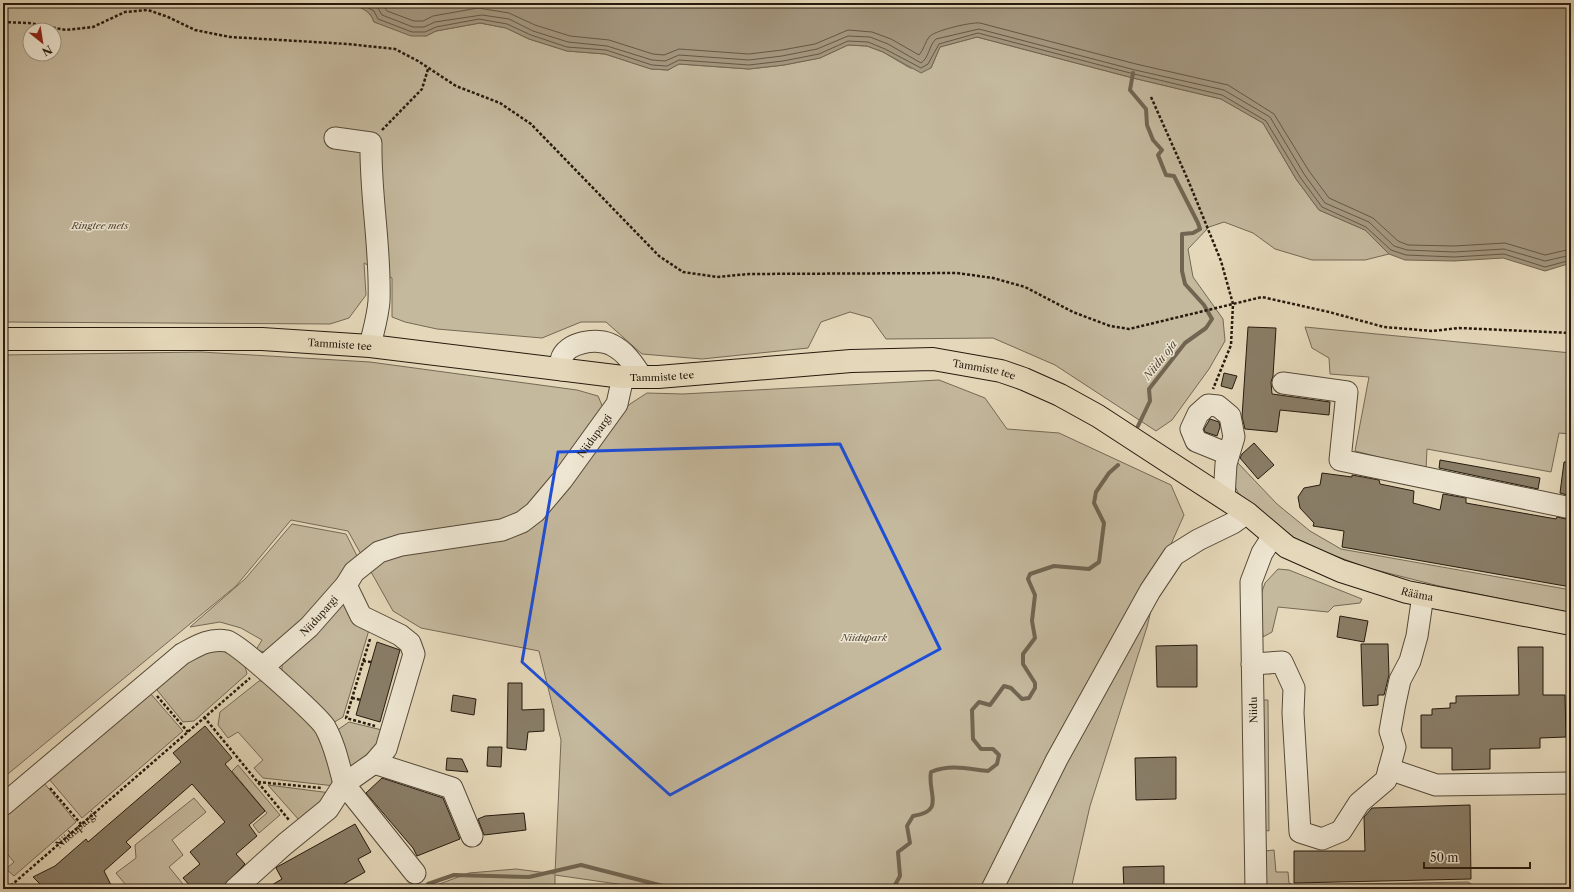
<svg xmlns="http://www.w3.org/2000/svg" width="1574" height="892" font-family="'Libre Caslon Text',serif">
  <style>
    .green { fill: #c4b89d; stroke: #746955; fill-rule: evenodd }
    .water { fill: #a4977f; stroke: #716551 }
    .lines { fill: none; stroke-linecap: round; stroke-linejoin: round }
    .shore { stroke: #645846; stroke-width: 1 }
    .stream { stroke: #716551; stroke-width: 4 }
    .building { fill: #897d67; stroke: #251a0d }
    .minor-casing { stroke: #554a38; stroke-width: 23 }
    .major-casing { stroke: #251a0d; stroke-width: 24 }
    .path { stroke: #251a0d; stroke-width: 2.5; stroke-dasharray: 3 2; stroke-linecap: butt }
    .minor { stroke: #eee6d2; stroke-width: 21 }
    .major { stroke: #e5d8ba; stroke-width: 22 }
    .marked { fill: none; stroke: #1d4ed8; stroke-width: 3; stroke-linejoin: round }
    .labels { text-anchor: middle; stroke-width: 3; stroke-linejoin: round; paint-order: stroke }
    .park-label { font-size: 10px; font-style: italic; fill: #554938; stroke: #eee6d2 }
    .street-label { font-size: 10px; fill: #251a0d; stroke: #eee6d2 }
    .water-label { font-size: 11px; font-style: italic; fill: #584c3b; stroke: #eee6d2 }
  </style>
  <rect width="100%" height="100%" fill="#e5d8ba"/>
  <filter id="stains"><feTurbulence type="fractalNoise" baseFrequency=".005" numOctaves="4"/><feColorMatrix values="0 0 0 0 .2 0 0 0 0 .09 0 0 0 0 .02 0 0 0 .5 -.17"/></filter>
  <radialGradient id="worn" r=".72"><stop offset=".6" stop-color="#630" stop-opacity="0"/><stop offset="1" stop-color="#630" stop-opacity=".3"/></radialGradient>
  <path class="green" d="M3,3H347C359,7 370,9 374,22L426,36L436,31L480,23L506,28L529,39L567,51L605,54L651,69L668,70L679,64L749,69L784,65L820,58L848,45L867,46L883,52L910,68H931L940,47L977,37L1133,78L1221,99L1263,123L1296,179L1319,210L1365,230L1389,254L1365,260H1312L1275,249L1253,233L1224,222L1209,227L1188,249L1193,277L1223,319L1225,341L1209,369L1172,420L1156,431L1055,365L993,338L886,339L871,318L850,312L821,322L808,348L702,359L642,354L606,322H581L542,338L437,329L405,322L392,317V278L364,263L366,295L349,318L330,324L3,322ZM30,30H54V54H30Z
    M1305,327L1571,353V434L1559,433L1551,472L1427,449L1426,469L1355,451L1369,377L1330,374L1329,358L1312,348Z
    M201,352L370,362L577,390L598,396L604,410L615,419L630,404L647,393L683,394L939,380L985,398L1007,429L1059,433L1171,485L1184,515L1162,564L1147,627L1090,806L1071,889H652L555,875V889H426L469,873L516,869L555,874L561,740L539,651L421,628L393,611L348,531L291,520L236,586L3,778V355Z
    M1237,462L1277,504L1310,531L1341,549L1571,590V613L1439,586L1368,568L1325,552L1296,539L1238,493L1233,481Z
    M292,524L346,534L359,560L330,594L268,653L256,650L262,640L241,628L220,622L190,627L245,579Z
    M1278,569L1289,570L1362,599L1360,603L1334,606L1328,612L1278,607L1272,632L1263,637L1260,597L1265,583Z
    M344,603L369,630L343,717L331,724L282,671V665L286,657Z
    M214,649C229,652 244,657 247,674L194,721L183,722L157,690L158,686L196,654Z
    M259,681H267L317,729L335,786L263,778L254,768L263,760L238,732L228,738L218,725L220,712Z
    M150,693L183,731L82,818L49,779Z
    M1263,700H1268L1269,831L1264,830Z
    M349,722L382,730L387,734L358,769L349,767L336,731Z
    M238,765L280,815L259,833L253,825L267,813L232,771Z
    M44,783L76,822L14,876L6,869L14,862L3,849V818Z
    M268,785L331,793L299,820Z
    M194,798L206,812L172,840L183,855L169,867L187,889H140L135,884L129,889L116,873L136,858L135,845Z
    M1274,850L1276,872H1288L1289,883L1292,885L1468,882L1476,887L1571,885V889H1267L1265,851Z"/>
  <path class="water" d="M347,3H1571V263L1545,271L1503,258L1454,261L1405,260L1389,254L1365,230L1319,210L1296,179L1263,123L1221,99L1133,78L977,37L940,47L931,68L921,73L883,52L867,46L848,45L820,58L784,65L749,69L679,64L668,70L651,69L605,54L567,51L529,39L506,28L480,23L436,31L426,36H411L374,22C370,9 359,7 347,3Z"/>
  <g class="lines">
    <path class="shore" d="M359,3L374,11L378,19L412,32H425L436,27L479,19L507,24L531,35L567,47L606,50L652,65L667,66L679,60L749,65L783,61L819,54L848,41L868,42L885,49L921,68L928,64L939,44L978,33L1134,74L1222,95L1266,121L1300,177L1322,207L1366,227L1391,250L1406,255L1454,257L1504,254L1545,267L1571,260
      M371,3L378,8L382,15L413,27H424L435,22L482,15L509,19L533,31L568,42L607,46L652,60L665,61L679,55L749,60L782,56L817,49L848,36L870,37L888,44L921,63C929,58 929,45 936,39L979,29L1135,70L1224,90L1270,117L1304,174L1325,203L1369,222L1394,246L1407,250L1454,252L1504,249L1545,261L1571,255
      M382,3L387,11L414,21H423L433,16L478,8L509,13L535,25L570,36L609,40L653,54L664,55L679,49L749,54L782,50L815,44L848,30L872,32L891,39L919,55C924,50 925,41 930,36C937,30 971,22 980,23L1136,64L1228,85L1274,114L1309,171L1329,198L1373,218L1398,241L1408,245L1454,246L1505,243L1545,255L1571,249"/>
    <path class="stream" d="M1133,73L1130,90L1146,109L1147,125L1153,140L1162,150L1158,155L1166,175L1174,176L1198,223L1200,229L1193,233L1182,234V271L1185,284L1204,305L1212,319L1206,328L1185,343L1149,389L1150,401L1138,426
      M428,884L454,875L529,877L581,865L675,889
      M887,889L895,885
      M898,889L895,885L900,876L898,852L910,843L907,826L913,816C946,811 927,793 931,772C950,764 969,769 988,771L997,764L999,755L993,749H981L973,739L972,710L979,702L990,705L1004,686L1011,688L1022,699L1029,698L1035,688V683L1023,664V654L1035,638L1032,621L1035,595L1028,579L1030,574L1054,566L1089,569L1099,562L1104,523L1094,503L1096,492L1109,473L1118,465"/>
  </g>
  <path class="building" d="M1248,327L1276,328L1273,376L1271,382L1272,394L1330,402L1329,415L1280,410L1277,432L1245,429L1242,417Z
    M1224,373L1237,376L1232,389L1221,386Z
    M1210,419L1219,422L1220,427L1217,436L1205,432L1204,429Z
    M1254,443L1274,465L1258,479L1240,458L1242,454Z
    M1440,460L1540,478L1538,489L1439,468Z
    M1564,462H1571V496L1560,493Z
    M1322,473L1352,477V475L1379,480L1380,484L1414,491L1413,503L1440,510L1443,494L1466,498V503L1556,519L1557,517L1571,520V587L1342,547L1344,531L1313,526L1314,523L1300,508L1298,497L1304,488L1320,485Z
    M1340,616L1368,621L1364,642L1337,637Z
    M377,642L400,650L380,722L356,715Z
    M1361,644H1388L1389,675L1384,695H1378V705L1363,706Z
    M1197,645V687H1157L1156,646Z
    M1518,647H1543V695H1565L1566,737L1540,738V748L1490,749V769L1452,770V748H1421V715H1432V709L1450,708V703H1456V696L1519,695Z
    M508,683H522V710L544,709V731L528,732L526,750L507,748Z
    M453,695L476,699L474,715L451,711Z
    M205,726L232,758L225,764L265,811L249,825L257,836L236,854L245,864L224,885L219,889H193L183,878L200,864L190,852L225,822L192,784L126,842L131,847L104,871L113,889H45L33,877L55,866L86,839L88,842L181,762L173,753Z
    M488,747H502L501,767L487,766Z
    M1176,757V799L1136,800L1135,758Z
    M447,758L462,759L468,772L446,770Z
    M382,778L443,798L460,839L417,856L413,848L366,793Z
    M1470,805L1471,879L1294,883V851H1365L1364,817L1372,808Z
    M524,813L526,830L484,835L478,819L485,816Z
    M355,824L371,852L358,859L365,872L335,889H265L282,879L276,868L277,867Z
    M1164,866V889H1124L1123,867Z"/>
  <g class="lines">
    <g class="minor-casing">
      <g id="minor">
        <path d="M335,138L371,143C370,196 381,248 379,301C378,316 373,332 370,346"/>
        <path d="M562,370C561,367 561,363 561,360C565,342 598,337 612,345C626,352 634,365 642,377"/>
        <path d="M1283,383L1347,392L1340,460L1571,508"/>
        <path d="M1224,497L1226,464L1234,437L1230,416L1218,406L1208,405L1198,414L1191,429L1196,441L1228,454"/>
        <path d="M346,585L361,616L400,635L410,643L414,654L386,749L374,763L344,784L415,873"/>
        <path d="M1252,664L1282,662L1294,688L1293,713L1300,832L1322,839L1341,831L1359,803L1386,780L1395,747L1390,731L1395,703L1400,680L1410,661L1417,636L1423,595"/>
        <path id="s2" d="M263,667L309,627L346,585L354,572L379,552L401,545L502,530L522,522L535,512L562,480L617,404L623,377"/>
        <path d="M374,763L452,788L472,836"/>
        <path d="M1389,769L1436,785L1571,783"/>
        <path d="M3,805L182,654C197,646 208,638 227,641C237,642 318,716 325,727C335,745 339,765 344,784L328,809L285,844L235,889"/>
        <path d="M992,889L1057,759L1150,591L1174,555L1198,540L1233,523L1247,513"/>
        <path d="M1256,889L1251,582L1262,553L1273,536"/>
      </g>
    </g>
    <g class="major-casing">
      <g id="major">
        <path id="s3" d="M3,339H262L370,346L623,377H658L851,361L933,359L1001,371L1024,379L1060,395L1098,416L1247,513L1287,547L1341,571L1407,592L1571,624"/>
      </g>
    </g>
    <g class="path">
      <path d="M3,22L29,23L66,30L93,27L125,12L148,10L168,17L195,30L230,37L348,44L395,49L418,61L456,86L500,103L531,124L659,256L683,272L717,277L749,274L957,273L993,278L1025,287L1073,312L1110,326L1129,329L1262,297L1329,312L1384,327L1432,331L1459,328L1571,333"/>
      <path d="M1151,97L1188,180L1221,261L1233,304L1231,345L1213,389"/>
      <path d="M382,130L422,89L428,69"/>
      <path d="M370,639L346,718L375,726"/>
      <path d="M363,661L371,662"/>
      <path d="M157,696L188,732"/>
      <path d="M352,698L361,700"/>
      <path d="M204,717L289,820"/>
      <path d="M258,782L322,788"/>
      <path d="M50,788L81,824"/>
      <path id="s1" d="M7,889L250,678"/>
    </g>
    <use href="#minor" class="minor"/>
    <use href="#major" class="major"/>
  </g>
  <path class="marked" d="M840,444L940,649L670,795L522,662L558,452Z"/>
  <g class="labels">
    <g class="park-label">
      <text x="100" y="229">Ringtee mets</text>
      <text x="864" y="641">Niidupark</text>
    </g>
    <g class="street-label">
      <text dy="4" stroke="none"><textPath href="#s3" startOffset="337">Tammiste tee</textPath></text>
      <text dy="4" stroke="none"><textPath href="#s3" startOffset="985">Tammiste tee</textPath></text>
      <text dy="4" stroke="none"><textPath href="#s3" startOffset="661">Tammiste tee</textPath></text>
      <text dy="4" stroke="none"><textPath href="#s2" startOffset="424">Niidupargi</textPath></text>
      <text dy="4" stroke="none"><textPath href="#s3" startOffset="1478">Rääma</textPath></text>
      <text dy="4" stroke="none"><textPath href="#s2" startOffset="76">Niidupargi</textPath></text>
      <text transform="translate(1253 710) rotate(-91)" y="4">Niidu</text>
      <text dy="4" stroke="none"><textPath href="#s1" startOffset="91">Niidupargi</textPath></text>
    </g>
    <g class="water-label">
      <text transform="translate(1160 360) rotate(-52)" y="4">Niidu oja</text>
    </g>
  </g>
  <rect width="1574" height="892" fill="none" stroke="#e5d8ba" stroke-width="16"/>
  <rect x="4" y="4" width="1566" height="884" fill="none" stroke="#251a0d" stroke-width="2"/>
  <rect x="8" y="8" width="1558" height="876" fill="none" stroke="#251a0d"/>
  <g transform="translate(42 42) rotate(150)"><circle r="19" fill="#eee6d2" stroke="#9e9483"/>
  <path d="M0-3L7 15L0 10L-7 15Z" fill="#8f2418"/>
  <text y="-6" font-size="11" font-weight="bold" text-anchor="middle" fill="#251a0d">N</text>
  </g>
  <path d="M1424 862v6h106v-6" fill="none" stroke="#251a0d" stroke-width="2"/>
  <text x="1430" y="862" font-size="12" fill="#251a0d" stroke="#eee6d2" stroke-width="3" paint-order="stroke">50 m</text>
  <rect width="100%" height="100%" filter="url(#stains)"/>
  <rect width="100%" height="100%" fill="url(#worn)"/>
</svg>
